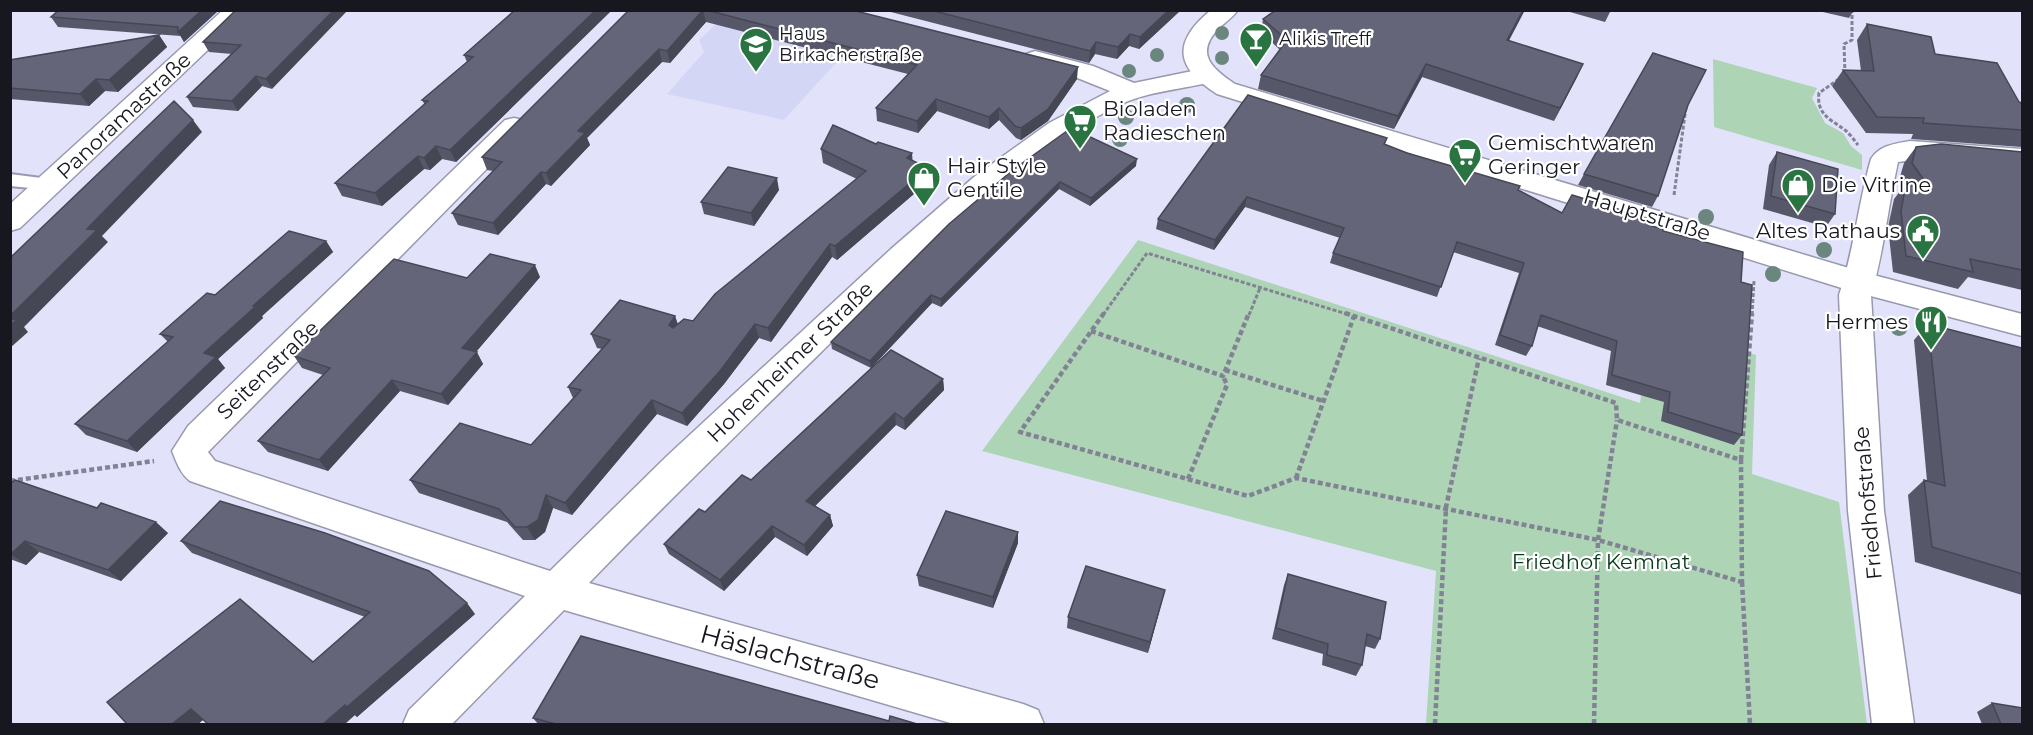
<svg xmlns="http://www.w3.org/2000/svg" width="2033" height="735" font-family="Montserrat,sans-serif">
  <style>
    .built { fill: #d4d6f5 }
    .green { fill: #add4b5 }
    .lines { fill: none; stroke-linecap: round; stroke-linejoin: round }
    .lane-casing { stroke: #9899af; stroke-width: 4 }
    .street-casing { stroke: #9899af; stroke-width: 3 }
    .secondary-casing { stroke: #9899af; stroke-width: 3 }
    .path-far1 { stroke: #818293; stroke-width: 3; stroke-dasharray: 4 2; stroke-linecap: butt }
    .path { stroke: #818293; stroke-width: 4.5; stroke-dasharray: 5 3; stroke-linecap: butt }
    .lane { fill: #fff; fill-rule: evenodd }
    .street { fill: #fff; fill-rule: evenodd }
    .secondary { fill: #fff; fill-rule: evenodd }
    .tree { fill: #6a867f }
    .wall { fill: #565768 }
    .shaded-wall { fill: #464755 }
    .building { fill: #646579; stroke: #464755; stroke-width: 1.5 }
    .labels { text-anchor: middle; stroke-width: 4.5; stroke-linejoin: round; paint-order: stroke }
    .far-poi-label { font-size: 18px; fill: #16171f; stroke: #fff; text-anchor: start }
    .poi-label { font-size: 21px; fill: #16171f; stroke: #fff; text-anchor: start }
    .street-label { font-size: 21px; fill: #16171f; stroke: #fff }
    .park-label { font-size: 21px; fill: #08391a; stroke: #fff }
    .near-street-label { font-size: 26px; fill: #16171f; stroke: #fff }
  </style>
  <rect width="100%" height="100%" fill="#e2e3fb"/>
  <path class="built" d="M730,11L865,31L784,120L667,94L704,52L699,40Z"/>
  <path class="green" d="M1713,59L1817,88L1812,98L1825,123L1843,133L1851,146L1862,155V170L1714,127Z
    M1138,240L1640,403L1651,324L1756,355L1752,474L1839,502L1867,724H1426L1436,571L982,451Z"/>
  <g class="lines">
    <g class="lane-casing">
      <path id="lane" d="M10,174L57,180L60,184L57,188L50,190L10,186Z"/>
    </g>
    <g class="street-casing">
      <path id="street" d="M223,10H250L20,228L10,231V204Z
        M1035,51L1093,66L1134,83L1207,68L1216,71L1220,76L1216,81C1184,89 1149,91 1119,105C1018,155 936,241 856,318C766,406 676,493 589,583L1023,704L1038,710L1044,724H954L564,610L452,724H403L409,710L525,596L190,481C180,473 177,463 172,451L188,426L505,120L514,118L523,120L527,126L523,132L208,452L215,461L550,571L667,456L891,249L974,177L1049,123L1110,91L1075,77L1026,64L1022,59L1026,54Z
        M1910,141L2022,149V167L1929,158L1898,162C1888,206 1884,252 1871,295L1884,511L1914,724H1872L1848,511L1839,295C1854,251 1858,204 1871,159C1880,145 1894,144 1910,141Z"/>
    </g>
    <g class="secondary-casing">
      <path id="secondary" d="M1211,10H1238C1233,17 1226,22 1220,27C1194,53 1211,68 1235,84L1862,272L2022,314V336L1848,290L1217,94C1176,68 1171,43 1211,10Z"/>
    </g>
    <path class="path-far1" d="M1845,74L1844,44L1852,40V10
      M1839,79L1819,93C1816,115 1832,120 1845,130C1850,134 1854,140 1858,145
      M1674,195L1686,107
      M1103,315L1147,253L1350,315
      M1249,315L1260,288
      M1752,315L1754,281"/>
    <path class="path" d="M1104,313L1020,432L1248,496L1296,478L1598,540L1742,582
      M1345,313L1616,403L1617,420L1741,460L1742,582
      M1091,331L1223,376L1249,313
      M1225,370L1323,401
      M1741,460L1752,313
      M1296,478L1354,316
      M1188,479L1227,385L1223,376
      M10,481L154,461
      M1742,582L1750,724
      M1435,724L1446,507L1479,358
      M1594,724L1598,540L1617,420"/>
    <use href="#lane" class="lane"/>
    <use href="#street" class="street"/>
    <use href="#secondary" class="secondary"/>
  </g>
  <g class="tree">
    <circle cx="1222" cy="33" r="7"/>
    <circle cx="1157" cy="55" r="7"/>
    <circle cx="1222" cy="58" r="7"/>
    <circle cx="1129" cy="71" r="7"/>
    <circle cx="1187" cy="105" r="8"/>
    <circle cx="1126" cy="117" r="8"/>
    <circle cx="1120" cy="139" r="8"/>
    <circle cx="1706" cy="217" r="8"/>
    <circle cx="1824" cy="250" r="8"/>
    <circle cx="1773" cy="274" r="8"/>
    <circle cx="1899" cy="327" r="9"/>
  </g>
  <path class="wall" d="M59,10H219L184,42L181,36L58,27L51,17Z
    M236,10L272,89L262,86L238,111L193,107L187,97L232,54L209,52L203,42Z
    M515,10H612L456,162L442,159L430,170L424,169L382,206L342,196L335,183L425,105L422,100L467,62L464,55Z
    M629,10H852L1077,79L1048,121L1021,140L1016,138L999,120L989,129L937,111L918,133L877,121L876,108L908,74L706,22L670,63L662,62L587,138L590,145L551,186L546,184L498,235L458,225L452,213L493,171L487,170L482,157Z
    M883,10H1181L1139,49L1129,46L1117,59L1095,54L1089,63Z
    M1563,10H1611L1605,22Z
    M1814,10H1854L1849,18Z
    M1263,19L1509,41L1577,77L1554,121L1422,77L1394,129L1258,89L1261,75L1280,50L1261,32Z
    M1867,24L1935,54L2019,102L2022,103V150V147L1911,139L1913,134L1866,133L1832,86L1843,70L1861,71L1857,40Z
    M159,35L167,47L118,92L105,91L89,106L10,99V60Z
    M1688,105L1658,196L1652,207L1578,185L1584,174Z
    M1387,138L1385,145L1519,190L1562,213L1648,225L1663,231L1741,282L1742,435L1734,445L1661,421L1664,402L1606,385L1611,351L1537,326L1532,346L1526,356L1495,345L1519,273L1453,252L1437,297L1330,263L1333,253L1340,238L1245,207L1214,250L1156,229L1158,219Z
    M1916,147L2022,152V290L1968,277L1958,289L1893,272L1888,227L1894,199L1904,186L1899,180L1904,163Z
    M821,149L913,161L928,168L929,181L837,260L832,257L771,342L759,338L724,384L687,426L657,414L572,515L553,508L545,532L535,540H523L507,522L419,493L410,480L531,445L573,398L568,387L602,349L597,348L591,334L675,316L678,324L693,321L857,179L823,163Z
    M1777,152L1835,214L1826,227L1763,209L1769,165Z
    M1136,166L1090,206L1059,189L941,307L932,303L874,365L943,379L944,390L905,430L896,425L815,506L830,515L833,526L807,556L775,537L724,591L669,554L664,544L705,512L751,480L871,368L832,349L831,342L1014,169Z
    M779,190L754,226L704,214L701,202Z
    M326,241L333,252L262,316L263,318L218,359L225,368L137,452L86,435L75,424L168,342L160,334L215,295Z
    M540,277L476,352L483,364L448,405L400,391L328,471L268,452L258,441L323,375L302,368L294,356L467,278Z
    M1928,324L2022,348V595L1915,562L1908,495L1924,480L1927,481L1914,340Z
    M10,484L168,533L121,581L39,552L26,565L10,559Z
    M181,541L475,614L357,717L355,715L203,720L198,724H127L313,662L365,617L192,553Z
    M1018,543L993,608L919,586L917,575Z
    M1288,574L1380,639L1375,649L1365,646L1362,665L1356,676L1322,665L1323,654L1272,639L1284,585Z
    M1162,601L1148,653L1067,628L1068,617Z
    M1992,703L2022,724H1982L1977,712Z
    M533,718L889,721L917,724H538Z"/>
  <path class="shaded-wall" d="M202,10H219L184,42L178,32Z
    M334,10H348L272,89L266,79Z
    M596,10H612L456,162L450,150Z
    M703,10L706,22L670,63L667,51Z
    M1169,10H1181L1139,49L1140,37Z
    M1523,10H1525L1502,54L1507,40Z
    M1130,34L1129,46L1117,59L1118,47Z
    M159,35L167,47L118,92L109,80Z
    M1096,42L1095,54L1089,63L1090,51Z
    M659,49L662,62L587,138L590,145L551,186L546,173L578,131Z
    M1426,64L1422,77L1394,129L1398,116Z
    M1583,64L1577,77L1554,121L1560,108Z
    M1078,67L1077,79L1048,121L1021,140V128Z
    M256,76L262,86L238,111L232,101Z
    M96,79L105,91L89,106L80,94Z
    M936,99L937,111L918,133L917,121Z
    M999,108V120L989,129V117Z
    M193,120L202,132L102,236L108,242L24,327L28,332L10,348V316L87,229Z
    M436,146L442,159L430,170L424,158Z
    M912,153L913,167L907,158Z
    M418,156L424,169L382,206L375,193Z
    M1137,159L1136,166L1090,206L1091,198Z
    M928,168L929,181L837,260L835,246Z
    M541,172L546,184L498,235L493,223Z
    M777,178L779,190L754,226L751,213Z
    M1060,182L1059,189L941,307V299Z
    M1247,197L1245,207L1214,250L1215,240Z
    M326,241L333,252L262,316L263,318L218,359L225,368L137,452L127,441L204,353L253,306Z
    M830,244L832,257L771,342L768,328Z
    M535,265L540,277L469,360L462,348Z
    M931,295L932,303L871,368L870,361Z
    M675,316L679,330L673,338L669,325Z
    M755,324L759,338L724,384L687,426L682,413Z
    M477,352L483,364L448,405L441,394Z
    M943,379L944,390L905,430L904,419Z
    M392,380L400,391L328,471L319,460Z
    M652,400L657,414L572,515L565,503Z
    M895,413L896,425L809,512L806,501Z
    M546,495L553,508L545,532L535,540L527,527Z
    M830,515L833,526L807,556L804,545Z
    M156,522L168,533L121,581L108,570Z
    M772,526L775,537L724,591L720,580Z
    M1018,532V543L993,608V597Z
    M25,541L39,552L26,565L11,554Z
    M1165,590L1162,601L1148,653L1150,642Z
    M467,603L475,614L357,717L347,707Z
    M345,705L355,715L345,724H323Z
    M191,709L204,719L198,724H172Z"/>
  <path class="building" d="M59,10H202L178,32V27L51,17Z
    M236,10H334L266,79L256,76L232,101L187,97L241,45L203,42Z
    M515,10H596L450,150L436,146L424,158L418,156L375,193L335,183L428,101L422,100L473,57L464,55Z
    M629,10H703L667,51L659,49L578,131L585,133L546,173L541,172L493,223L452,213L502,162L482,157Z
    M706,10H852L1078,67L1048,109L1021,128L1015,126L999,108L989,117L936,99L917,121L876,108L917,65Z
    M930,10H1169L1140,37L1130,34L1118,47L1096,42L1090,51Z
    M1276,10H1523L1507,40L1583,64L1560,108L1426,64L1398,116L1261,75L1287,40L1263,19Z
    M1867,24L1931,37L1935,54L1997,63L2019,102L2022,103V130L1923,123L1924,118L1877,117L1843,70L1874,71Z
    M159,35L109,80L96,79L80,94L10,88V60Z
    M1653,53L1706,70L1688,105L1658,196L1584,174Z
    M1248,95L1387,138L1384,144L1407,153L1520,186L1518,190L1562,213L1572,195L1650,219L1648,225L1663,229V231L1743,252L1741,282L1752,285L1742,435L1668,412L1670,392L1612,375L1617,341L1541,315L1532,346L1500,335L1524,263L1457,242L1441,287L1333,253L1344,228L1247,197L1215,240L1158,219Z
    M174,101L193,120L87,229L97,230L10,316V258Z
    M833,125L876,144L878,142L912,153L907,158L928,168L835,246L830,244L768,328L755,324L720,371L682,413L652,400L565,503L546,495L538,520L527,527H515L499,509L410,480L460,423L531,445L581,390L568,387L610,340L591,334L620,300L675,316L669,325L673,328L684,319L693,321L715,294L866,171L821,149Z
    M1071,128L1137,159L1091,198L1060,182L941,299L931,295L870,361L831,342L949,224L1014,169Z
    M1941,144L2022,152V270L1970,259L1973,272L1906,256L1901,211L1906,183L1931,190L1912,163L1916,147Z
    M1777,152L1838,169L1835,214L1771,196Z
    M728,167L777,178L751,213L701,202Z
    M289,231L326,241L253,306L255,307L204,353L216,357L127,441L75,424L173,337L160,334L207,293L215,295Z
    M490,254L535,265L462,348L477,352L441,394L392,380L319,460L258,441L330,368L294,356L394,259L467,278Z
    M10,319L17,320L10,325Z
    M1928,324L2022,348V574L1932,547L1924,480L1945,486Z
    M891,350L943,379L904,419L895,413L806,501L830,515L804,545L772,526L720,580L664,544L699,509L705,512L742,475L751,480Z
    M15,480L97,508L101,503L156,522L108,570L25,541L11,554L10,553V484Z
    M220,501L325,533L429,571L467,603L347,707L345,705L323,724H208L191,709L172,724H127L107,702L240,599L313,662L370,612L181,541Z
    M946,511L1018,532L993,597L917,575Z
    M1086,566L1165,590L1150,642L1068,617Z
    M1288,574L1386,602L1380,639L1367,634L1362,665L1327,655L1328,644L1276,628Z
    M581,636L889,721L890,716L917,724H556L533,718Z
    M1992,703L2022,708V724H2001Z"/>
  <defs>
    <g id="bar-pin" transform="scale(1.725)"><path d="M0 17L-7.5 6A9.5 9.5 0 1 1 7.5 6Z" fill="#2a7442" stroke="#fff"/><path d="M-6-5H6L.8 .8V4.5H3.5V6h-7V4.5H-.8V.8Z" fill="#fff"/></g>
    <g id="school-pin" transform="scale(1.725)"><path d="M0 17L-7.5 6A9.5 9.5 0 1 1 7.5 6Z" fill="#2a7442" stroke="#fff"/><path d="M0-5L7-2L0 1L-7-2ZM-4 1L0 2.5L4 1V4Q0 6-4 4Z" fill="#fff"/></g>
    <g id="supermarket-pin" transform="scale(1.725)"><path d="M0 17L-7.5 6A9.5 9.5 0 1 1 7.5 6Z" fill="#2a7442" stroke="#fff"/><path d="M-6-5.5h2.5l.6 2H6L4.5 2H-2.5L-4.4-4H-6ZM-1.5 3.2a1.3 1.3 0 1 0 .1 0ZM3 3.2a1.3 1.3 0 1 0 .1 0Z" fill="#fff"/></g>
    <g id="shop-pin" transform="scale(1.725)"><path d="M0 17L-7.5 6A9.5 9.5 0 1 1 7.5 6Z" fill="#2a7442" stroke="#fff"/><path d="M-5-2.5h2.3a2.7 3.5 0 0 1 5.4 0H5L5.5 6h-11ZM-1.5-2.5h3a1.5 2.3 0 0 0-3 0Z" fill="#fff"/></g>
    <g id="civic-pin" transform="scale(1.725)"><path d="M0 17L-7.5 6A9.5 9.5 0 1 1 7.5 6Z" fill="#2a7442" stroke="#fff"/><path d="M-.6-6.5H3V-4.5H.6V-3L4-1V1h2V6H-6V1h2V-1L-.6-3ZM-1.2 2.5V6h2.4V2.5Z" fill="#fff"/></g>
    <g id="restaurant-pin" transform="scale(1.725)"><path d="M0 17L-7.5 6A9.5 9.5 0 1 1 7.5 6Z" fill="#2a7442" stroke="#fff"/><path d="M-5-6h1v4h1v-4h1v4h1v-4h1v5L-1.5 .5V6h-2V.5L-5-1ZM5-6V6H3V1.5H1.5Q1.5-4 5-6Z" fill="#fff"/></g>
  </defs>
  <g fill-rule="evenodd">
    <use href="#bar-pin" x="1256" y="39"/>
    <use href="#school-pin" x="756" y="44"/>
    <use href="#supermarket-pin" x="1080" y="121"/>
    <use href="#supermarket-pin" x="1465" y="155"/>
    <use href="#shop-pin" x="924" y="178"/>
    <use href="#shop-pin" x="1798" y="185"/>
    <use href="#civic-pin" x="1923" y="231"/>
    <use href="#restaurant-pin" x="1931" y="322"/>
  </g>
  <g class="labels">
    <g class="far-poi-label">
      <text x="779" y="40">Haus<tspan x="779" dy="21">Birkacherstraße</tspan></text>
      <text x="1279" y="45">Alikis Treff</text>
    </g>
    <g class="poi-label">
      <text x="1103" y="116">Bioladen<tspan x="1103" dy="24">Radieschen</tspan></text>
      <text x="1488" y="150">Gemischtwaren<tspan x="1488" dy="24">Geringer</tspan></text>
      <text x="947" y="173">Hair Style<tspan x="947" dy="24">Gentile</tspan></text>
      <text x="1821" y="192">Die Vitrine</text>
      <text x="1900" y="238" text-anchor="end">Altes Rathaus</text>
      <text x="1908" y="329" text-anchor="end">Hermes</text>
    </g>
    <g class="street-label">
      <text transform="translate(124 116) rotate(-43)" y="7">Panoramastraße</text>
      <text transform="translate(1647 215) rotate(17)" y="7">Hauptstraße</text>
      <text transform="translate(790 362) rotate(-44)" y="7">Hohenheimer Straße</text>
      <text transform="translate(268 370) rotate(-44)" y="7">Seitenstraße</text>
      <text transform="translate(1868 503) rotate(-95)" y="7">Friedhofstraße</text>
    </g>
    <g class="park-label">
      <text x="1601" y="569">Friedhof Kemnat</text>
    </g>
    <g class="near-street-label">
      <text transform="translate(790 657) rotate(15)" y="9">Häslachstraße</text>
    </g>
  </g>
  <rect width="2033" height="735" fill="none" stroke="#16171f" stroke-width="24"/>
</svg>
